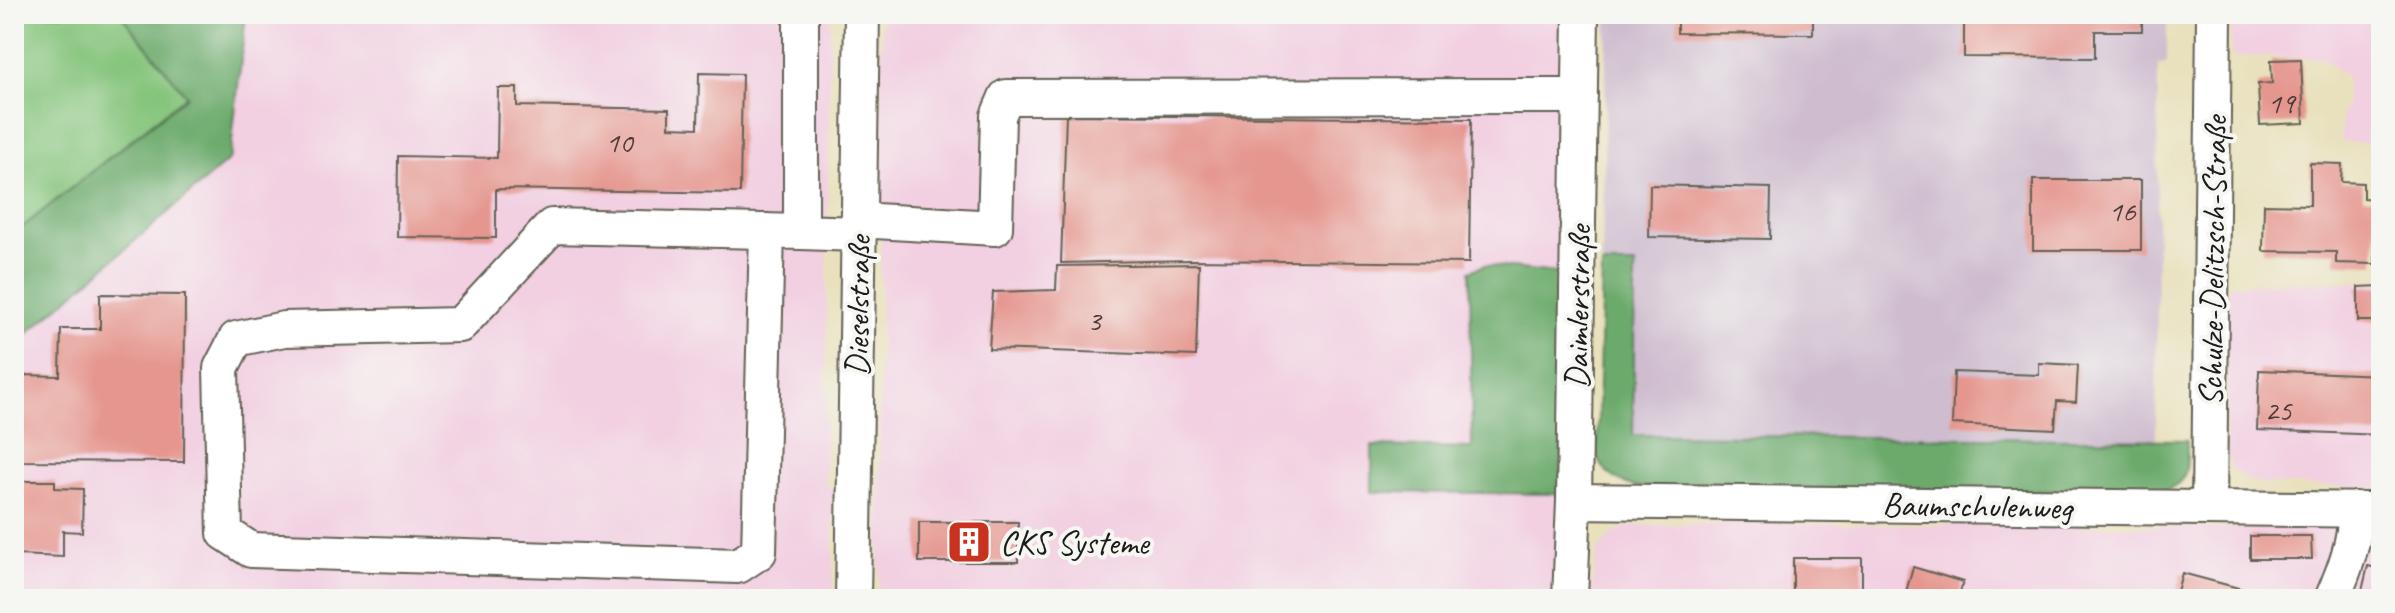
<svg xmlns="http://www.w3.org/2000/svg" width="2395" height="613" font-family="Caveat,sans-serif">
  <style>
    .built { fill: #f2cfe1 }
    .industrial { fill: #cfbdcf }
    .green { fill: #85c47c; stroke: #50704c; stroke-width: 2 }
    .forest { fill: #6caa6c; stroke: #446344; stroke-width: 2 }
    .building { fill: #e5968f }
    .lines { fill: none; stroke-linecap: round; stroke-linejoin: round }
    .minor-casing { stroke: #646154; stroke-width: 38 }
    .minor { stroke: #fff; stroke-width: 34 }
    .labels { text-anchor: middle; stroke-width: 8; stroke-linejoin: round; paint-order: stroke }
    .number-label { font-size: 30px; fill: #4e3a39 }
    .street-label { font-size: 34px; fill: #1c1c1c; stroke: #f6f6f2 }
    .poi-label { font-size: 34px; fill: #1c1c1c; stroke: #f6f6f2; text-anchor: start }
  </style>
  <rect width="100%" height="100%" fill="#f6f6f2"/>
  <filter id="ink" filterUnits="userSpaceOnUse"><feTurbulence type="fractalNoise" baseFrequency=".0125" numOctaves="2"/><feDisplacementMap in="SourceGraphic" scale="16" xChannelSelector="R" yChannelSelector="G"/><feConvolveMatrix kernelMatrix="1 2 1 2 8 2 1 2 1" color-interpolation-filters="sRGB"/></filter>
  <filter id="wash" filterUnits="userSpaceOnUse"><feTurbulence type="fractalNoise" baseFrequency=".006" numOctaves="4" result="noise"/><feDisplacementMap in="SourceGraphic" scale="32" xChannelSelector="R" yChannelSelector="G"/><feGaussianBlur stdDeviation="1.8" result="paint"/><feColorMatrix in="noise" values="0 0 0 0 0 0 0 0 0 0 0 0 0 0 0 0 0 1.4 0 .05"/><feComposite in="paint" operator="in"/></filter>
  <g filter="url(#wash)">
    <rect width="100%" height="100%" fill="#e9e1bd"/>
    <path class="built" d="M246,14H830L825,485L833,487V599H14V345L230,159Z
      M882,14H1566L1564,274L1485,265L1470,271L1472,449L1372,446L1373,492L1561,494L1557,599H879Z
      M2232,14H2381V143L2341,142L2342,115L2346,103V76L2322,58L2231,56Z
      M2381,281V488L2265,484L2246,479L2232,468L2226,453L2229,285Z
      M1742,523L2381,529V599H1590L1597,552L1610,536L1626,526Z"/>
    <path class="industrial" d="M1607,14H2167V63L2158,64L2156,439L1633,435L1635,265H1602Z"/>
    <path class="green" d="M14,14H120L187,95L14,234Z"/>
    <path class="forest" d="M120,14H246L230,159L14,345V234L187,96Z
      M1485,265L1564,274L1561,494L1372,492V446L1472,448L1470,271Z
      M1602,265H1635L1633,435L2187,440C2187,468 2190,485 2158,492L1635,487C1615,480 1606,476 1597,456Z"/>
    <g id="blocks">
      <path class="building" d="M1677,14H1813V34L1677,33Z
        M1964,14H2142V31H2095V58L1964,57Z
        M2301,59L2304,123L2260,125L2258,84L2272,83L2271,60Z
        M699,73L742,74L740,193L496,189V238L397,237L398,156L497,158L498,88H517V106L669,109V127L698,128Z
        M1066,115L1471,119L1469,263L1191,260L1061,263Z
        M2310,163L2342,164L2341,182L2363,183V198L2377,199L2375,264L2336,263V252L2263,251L2264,204L2310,205Z
        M2033,180H2141V250H2033Z
        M1650,185L1771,188L1770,239L1649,237Z
        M1199,264L1196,356L989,349L993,292L1056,290L1057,266Z
        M2381,286V321H2358V287Z
        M100,294L185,295L184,462L20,461L21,375L60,376L61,329H100Z
        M2039,363L2078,365L2076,402L2057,401L2055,429L1952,424L1954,372L2039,375Z
        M2259,370L2381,375V435L2257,430Z
        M20,481H55V488L83,489L82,532L63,531V557L18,555L19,531H14V504L15,494H20Z
        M919,522H1018V562H919Z
        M2250,536H2311L2312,559H2250Z
        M1793,558H1862V599H1793Z
        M2368,566L2381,569V599H2360Z
        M1913,567L1963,582L1958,599H1904Z
        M2182,573L2246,590L2244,599H2175Z"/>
    </g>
  </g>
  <g filter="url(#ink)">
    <use href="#blocks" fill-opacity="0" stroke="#646154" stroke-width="2"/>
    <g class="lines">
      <g class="minor-casing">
        <path id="minor" d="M801,14V232L858,234
          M858,220L995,228L998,116L1006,97L1580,96
          M767,231L759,552L738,566L251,550L225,533L221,368L236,339L284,329L460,325L552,226L801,232
          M1574,501L2381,510
          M2209,507L2214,14
          M853,599L862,14
          M1570,599L1574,501L1581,14
          M2332,599C2345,569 2355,543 2356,509"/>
      </g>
      <use href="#minor" class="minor"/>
    </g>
  </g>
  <defs>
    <g id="building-square" transform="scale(2.3)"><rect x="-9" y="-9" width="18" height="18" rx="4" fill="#c8321e" stroke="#f6f6f2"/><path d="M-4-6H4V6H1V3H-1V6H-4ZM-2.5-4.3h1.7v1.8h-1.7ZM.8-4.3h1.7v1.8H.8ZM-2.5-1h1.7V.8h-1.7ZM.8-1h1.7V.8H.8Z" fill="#fff"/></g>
  </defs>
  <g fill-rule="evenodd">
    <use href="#building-square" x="969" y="542"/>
  </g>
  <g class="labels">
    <g class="number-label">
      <text x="2281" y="113">19</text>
      <text x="619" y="152">10</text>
      <text x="2122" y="221">16</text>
      <text x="1094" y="330">3</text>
      <text x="2278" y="420">25</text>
    </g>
    <g class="street-label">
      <text transform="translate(2212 261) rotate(-89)" y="12">Schulze-Delitzsch-Straße</text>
      <text transform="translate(857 306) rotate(-89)" y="12">Dieselstraße</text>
      <text transform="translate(1577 307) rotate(-89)" y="12">Daimlerstraße</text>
      <text transform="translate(1977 505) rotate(1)" y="12">Baumschulenweg</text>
    </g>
    <g class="poi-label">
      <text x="1000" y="554">CKS Systeme</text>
    </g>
  </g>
  <rect width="2395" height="613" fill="none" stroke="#f6f6f2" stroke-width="48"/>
</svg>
